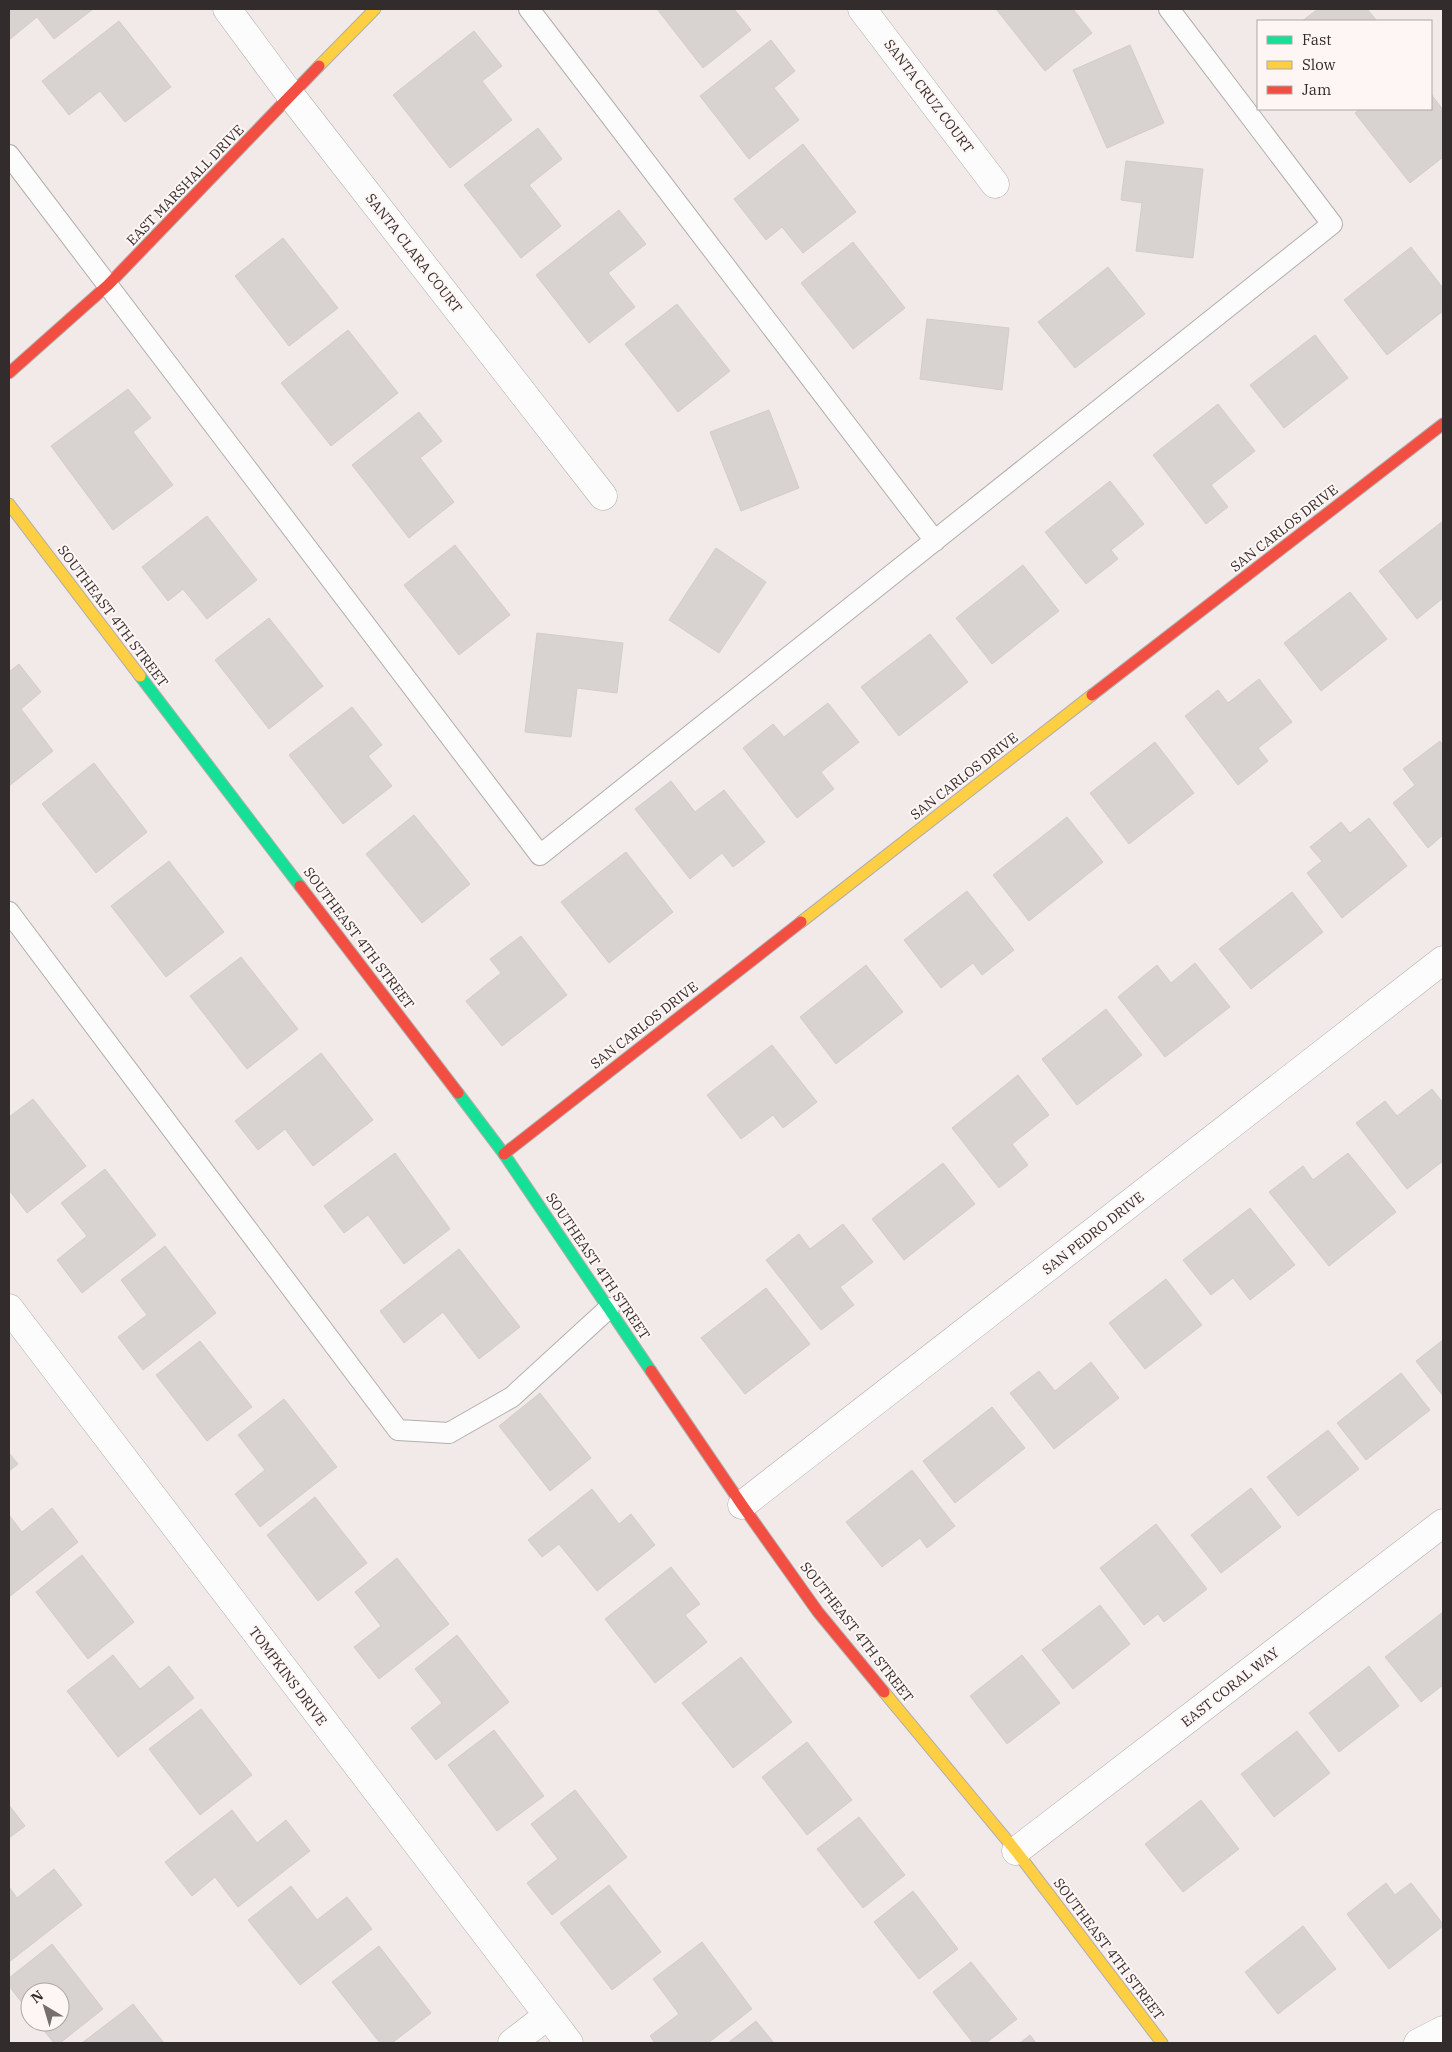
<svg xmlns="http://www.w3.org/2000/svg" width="1452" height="2052" font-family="'IBM Plex Serif',serif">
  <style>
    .building { fill: #d8d2d1; stroke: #d2cccb }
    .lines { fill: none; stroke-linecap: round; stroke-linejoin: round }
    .lane-casing { stroke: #b2aeac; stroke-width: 22 }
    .street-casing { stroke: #b2aeac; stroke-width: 29 }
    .fast-casing { stroke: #b2aeac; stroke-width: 13 }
    .slow-casing { stroke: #b2aeac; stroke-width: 13 }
    .jam-casing { stroke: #b2aeac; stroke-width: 13 }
    .lane { stroke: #fdfcfc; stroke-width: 20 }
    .street { stroke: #fdfcfc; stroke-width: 28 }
    .fast { stroke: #16e098; stroke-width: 11 }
    .slow { stroke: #ffcf43; stroke-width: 11 }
    .jam { stroke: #f24e42; stroke-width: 11 }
    .labels { text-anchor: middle; stroke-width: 4; stroke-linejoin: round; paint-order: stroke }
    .street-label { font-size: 14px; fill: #322d2c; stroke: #fef6f4 }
  </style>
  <rect width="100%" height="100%" fill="#f1eae8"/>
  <path class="building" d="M9,9H93L54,39L37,17L9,40Z
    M657,9H734L751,30L703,68Z
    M996,9H1073L1092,33L1045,71Z
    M1318,9H1367L1377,21H1302Z
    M119,21L171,87L125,122L100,91L69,115L42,81Z
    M474,31L502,66L482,81L512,120L450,168L393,95Z
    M771,40L795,71L774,88L799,120L749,159L700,96Z
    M1130,45L1164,123L1107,148L1073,70Z
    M1431,94L1443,110V157L1410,183L1355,113L1360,109H1431Z
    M538,128L562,159L529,185L561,226L521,258L464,185Z
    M803,144L856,212L803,253L782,227L766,240L734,199Z
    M1126,161L1203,169L1193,258L1136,251L1142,203L1121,200Z
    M619,210L646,244L608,273L635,307L589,343L536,275Z
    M283,238L338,308L289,346L235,276Z
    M853,242L905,308L853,349L801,283Z
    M1411,247L1443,288V311L1387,355L1344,300Z
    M1108,267L1145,314L1075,368L1038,322Z
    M677,304L730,371L678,412L625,344Z
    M927,319L1009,328L1002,390L920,379Z
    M348,330L398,393L331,446L281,383Z
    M1315,335L1348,378L1284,428L1250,385Z
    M128,389L151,418L133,432L173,485L113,530L51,446Z
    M1218,404L1255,451L1211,485L1228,507L1206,524L1153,455Z
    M769,410L799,488L741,511L710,432Z
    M419,412L442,441L420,458L454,502L409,538L352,465Z
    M1110,481L1144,524L1111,550L1118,559L1086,584L1045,532Z
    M207,516L257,580L207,619L183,589L168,601L142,567Z
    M1443,521V598L1417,619L1379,571Z
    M455,545L510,615L459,655L404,585Z
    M716,548L766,582L719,653L669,620Z
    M1023,565L1059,611L992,664L956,618Z
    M1350,592L1387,639L1321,691L1284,643Z
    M269,618L323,686L269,729L215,660Z
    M537,633L623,643L617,693L577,688L571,737L525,732Z
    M930,634L968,682L899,736L861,687Z
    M19,664L41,692L21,709L53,751L9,786V672Z
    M1259,679L1292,722L1258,748L1268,761L1238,785L1185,716L1218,690L1228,703Z
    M828,703L859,742L821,772L834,789L797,818L743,748L773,724L784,737Z
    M352,707L382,745L368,756L392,786L343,824L289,755Z
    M1440,741L1443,746V835L1428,848L1393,803L1415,785L1403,769Z
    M1155,742L1194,793L1129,844L1090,793Z
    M94,763L147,832L96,873L42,804Z
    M671,781L695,812L724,790L765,842L733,867L722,853L690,879L635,809Z
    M414,815L470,884L422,923L366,854Z
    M1067,817L1103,862L1029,921L993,875Z
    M1369,818L1407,866L1342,918L1307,873L1322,861L1310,847L1341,822L1350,833Z
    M626,852L673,912L609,963L561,902Z
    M169,861L224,932L166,977L111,906Z
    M967,891L1014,950L982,975L973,963L941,988L904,940Z
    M1292,892L1323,932L1251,989L1219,949Z
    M521,936L567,995L502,1046L466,1001L501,973L490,959Z
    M241,957L298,1029L247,1069L190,996Z
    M1195,963L1230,1007L1165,1057L1118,997L1157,965L1171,983Z
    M866,965L903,1012L836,1064L800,1017Z
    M1106,1009L1142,1055L1077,1105L1042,1059Z
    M772,1045L817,1102L783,1128L773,1115L741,1139L707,1095Z
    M321,1053L373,1120L313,1166L285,1129L258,1150L235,1121Z
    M1018,1075L1049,1115L1012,1144L1028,1165L999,1188L952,1128Z
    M1432,1089L1443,1103V1161L1407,1189L1356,1123L1385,1101L1397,1116Z
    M33,1099L86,1166L27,1213L9,1190V1117Z
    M395,1153L450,1229L404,1264L368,1215L344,1233L324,1206Z
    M1348,1153L1396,1212L1329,1266L1269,1192L1303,1166L1313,1180Z
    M943,1163L975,1204L904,1260L872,1219Z
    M105,1169L156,1235L82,1293L57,1260L87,1236L61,1203Z
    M1250,1208L1295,1265L1250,1300L1233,1278L1211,1295L1183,1260Z
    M843,1224L873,1262L840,1287L854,1305L821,1330L766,1260L799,1234L810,1249Z
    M165,1246L216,1313L143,1370L118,1337L147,1315L121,1280Z
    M459,1249L520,1327L479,1359L443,1312L404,1343L380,1311Z
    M1166,1279L1202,1325L1145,1369L1109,1323Z
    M766,1288L810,1344L745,1394L701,1338Z
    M1443,1340V1396L1416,1361Z
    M200,1341L252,1407L207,1441L156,1375Z
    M1091,1362L1119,1398L1054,1449L1010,1393L1039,1371L1055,1391Z
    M1401,1373L1430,1410L1366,1460L1337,1423Z
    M540,1393L591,1458L550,1491L499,1426Z
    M284,1399L337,1467L260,1527L235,1494L265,1470L238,1435Z
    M992,1407L1025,1448L955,1503L923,1461Z
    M1328,1430L1359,1469L1298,1516L1267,1477Z
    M9,1453L18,1464L9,1471Z
    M912,1470L955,1526L927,1548L920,1538L882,1567L846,1522Z
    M1251,1488L1281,1527L1221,1573L1191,1535Z
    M592,1489L619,1524L631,1514L655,1545L597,1591L559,1544L542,1557L528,1540Z
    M315,1497L367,1563L318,1601L267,1535Z
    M52,1508L78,1542L9,1597V1515L22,1532Z
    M1156,1524L1207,1589L1164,1622L1158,1614L1144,1625L1100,1568Z
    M82,1555L134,1622L88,1659L36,1592Z
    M397,1558L449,1624L379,1679L354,1647L381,1626L355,1592Z
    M671,1567L700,1604L685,1615L707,1642L655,1683L605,1619Z
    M1100,1605L1130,1644L1073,1689L1042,1650Z
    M1443,1612V1685L1421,1702L1385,1657Z
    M457,1635L509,1702L436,1760L411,1728L442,1703L415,1669Z
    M113,1655L140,1689L169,1666L194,1698L118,1757L67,1691Z
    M1022,1655L1060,1703L1007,1744L970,1696Z
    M741,1657L792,1722L733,1768L682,1703Z
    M1369,1666L1399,1706L1339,1752L1309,1713Z
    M201,1709L252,1775L200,1815L149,1749Z
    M494,1730L544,1796L497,1831L448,1765Z
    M1297,1731L1330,1773L1274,1817L1241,1774Z
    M807,1742L852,1800L807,1835L762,1777Z
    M575,1790L627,1857L552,1915L527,1883L558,1859L531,1824Z
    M1201,1800L1239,1849L1183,1892L1145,1844Z
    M9,1805L25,1826L9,1838Z
    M232,1810L257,1843L286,1820L310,1851L238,1907L215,1877L192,1896L165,1862Z
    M859,1817L905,1875L863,1908L817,1849Z
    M54,1869L82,1905L9,1962V1887L17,1898Z
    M1386,1883L1395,1895L1411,1883L1443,1924V1926L1389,1969L1347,1914Z
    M609,1885L661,1952L612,1990L560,1923Z
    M291,1886L317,1920L347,1897L372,1929L300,1985L248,1920Z
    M913,1891L958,1949L919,1979L874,1922Z
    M1303,1926L1336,1969L1278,2014L1245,1972Z
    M702,1942L752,2009L708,2043H655L650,2036L679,2014L653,1979Z
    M52,1944L103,2009L60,2043H54L37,2022H60V1992H30V2013L9,1986V1978Z
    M379,1946L431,2013L392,2043H380L332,1982Z
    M971,1962L1017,2019L986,2043H973L933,1992Z
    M133,2004L164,2043H82Z
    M756,2021L774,2043H728Z
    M1030,2035L1036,2043H1020Z"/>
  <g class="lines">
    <g class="lane-casing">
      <path id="lane" d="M529,9L935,541
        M9,155L540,855L1332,224L1169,9
        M9,912L398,1430L449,1433L512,1397L609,1308"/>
    </g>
    <g class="street-casing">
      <path id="street" d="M227,9L292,97L603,496
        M862,9L995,184
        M9,1308L569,2043
        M742,1505L1443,960
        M1016,1851L1443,1523
        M512,2043L547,2016
        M1418,2043L1443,2030"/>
    </g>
    <g class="fast-casing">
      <path id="fast" d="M140,676L300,886
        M458,1093L504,1154L651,1371"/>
    </g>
    <g class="slow-casing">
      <path id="slow" d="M319,66L375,9
        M9,504L140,676
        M801,922L1092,695
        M884,1692L1016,1851L1162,2043"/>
    </g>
    <g class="jam-casing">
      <path id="jam" d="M9,373L108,285L319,66
        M1092,695L1443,424
        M300,886L458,1093
        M504,1154L801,922
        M651,1371L742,1505L818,1612L884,1692"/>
    </g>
    <use href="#lane" class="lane"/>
    <use href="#street" class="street"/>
    <use href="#fast" class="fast"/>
    <use href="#slow" class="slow"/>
    <use href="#jam" class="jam"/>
  </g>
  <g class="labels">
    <g class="street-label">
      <text transform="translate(929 96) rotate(53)" y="5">SANTA CRUZ COURT</text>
      <text transform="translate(185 185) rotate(-46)" y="5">EAST MARSHALL DRIVE</text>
      <text transform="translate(414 253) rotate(52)" y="5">SANTA CLARA COURT</text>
      <text transform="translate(1284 528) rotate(-38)" y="5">SAN CARLOS DRIVE</text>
      <text transform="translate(113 616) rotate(53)" y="5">SOUTHEAST 4TH STREET</text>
      <text transform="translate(964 776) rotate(-38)" y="5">SAN CARLOS DRIVE</text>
      <text transform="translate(359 938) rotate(53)" y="5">SOUTHEAST 4TH STREET</text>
      <text transform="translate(644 1025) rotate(-38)" y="5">SAN CARLOS DRIVE</text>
      <text transform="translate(1093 1233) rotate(-38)" y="5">SAN PEDRO DRIVE</text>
      <text transform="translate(598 1266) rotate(56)" y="5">SOUTHEAST 4TH STREET</text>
      <text transform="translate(857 1632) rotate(52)" y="5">SOUTHEAST 4TH STREET</text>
      <text transform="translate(288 1676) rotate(53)" y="5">TOMPKINS DRIVE</text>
      <text transform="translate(1230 1687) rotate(-38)" y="5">EAST CORAL WAY</text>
      <text transform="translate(1109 1949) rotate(53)" y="5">SOUTHEAST 4TH STREET</text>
    </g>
  </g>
  <rect width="1452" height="2052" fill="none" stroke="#322d2c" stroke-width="20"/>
  <rect x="1257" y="20" width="175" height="90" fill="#fef6f4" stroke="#aca6a4"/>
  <rect x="1267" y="36" width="25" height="8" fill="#16e098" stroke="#aca6a4"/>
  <text x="1302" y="45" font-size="15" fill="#322d2c">Fast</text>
  <rect x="1267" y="61" width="25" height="8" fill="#ffcf43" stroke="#aca6a4"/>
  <text x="1302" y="70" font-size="15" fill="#322d2c">Slow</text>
  <rect x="1267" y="86" width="25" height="8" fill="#f24e42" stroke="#aca6a4"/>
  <text x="1302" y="95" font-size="15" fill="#322d2c">Jam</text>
  <g transform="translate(45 2007) rotate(322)"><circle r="24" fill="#fef6f4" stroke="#aca6a4"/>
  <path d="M0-4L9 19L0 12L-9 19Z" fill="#756f6e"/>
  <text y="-8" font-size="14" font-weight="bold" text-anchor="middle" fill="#322d2c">N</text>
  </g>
</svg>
